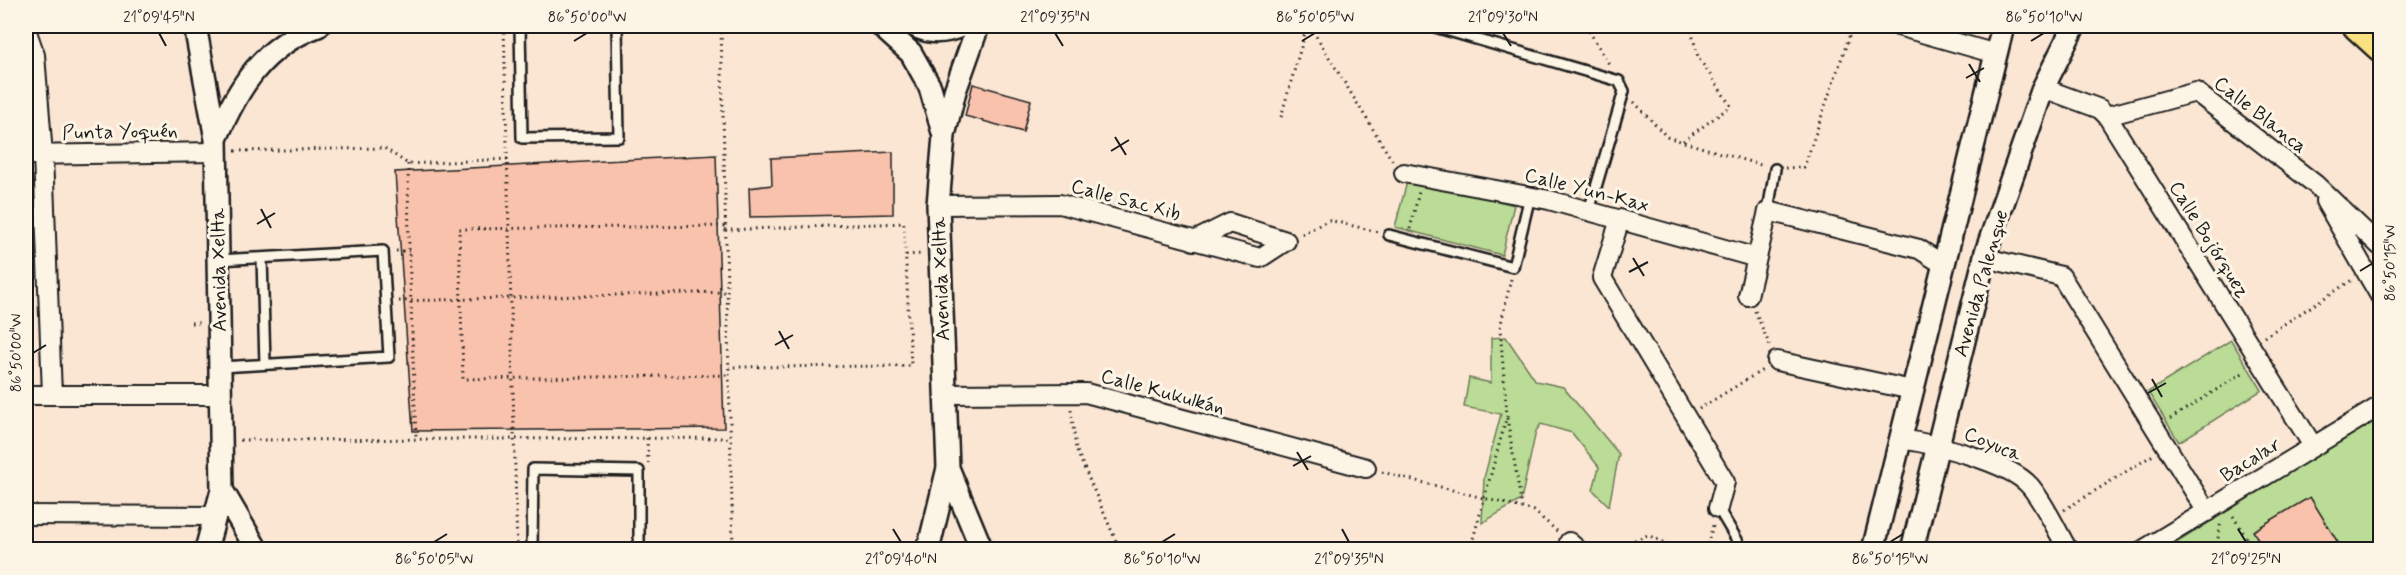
<svg xmlns="http://www.w3.org/2000/svg" width="2406" height="575" font-family="Mynerve,sans-serif">
  <style>
    .green { fill: #bbdc96; stroke: #6c7c59; stroke-width: 1.5 }
    .building { fill: #f9c2ac; stroke: #1c1c1c; stroke-width: 1.5 }
    .lines { fill: none; stroke-linecap: round; stroke-linejoin: round }
    .service-casing { stroke: #1c1c1c; stroke-width: 14 }
    .minor-casing { stroke: #1c1c1c; stroke-width: 22 }
    .tertiary-casing { stroke: #1c1c1c; stroke-width: 26 }
    .primary-casing { stroke: #1c1c1c; stroke-width: 32 }
    .path { stroke: #1c1c1c; stroke-width: 3; stroke-dasharray: 1.5 4.5; stroke-linecap: butt }
    .service { stroke: #fcf5e5; stroke-width: 9 }
    .minor { stroke: #fcf5e5; stroke-width: 18 }
    .tertiary { stroke: #fcf5e5; stroke-width: 21 }
    .primary { stroke: #f9e181; stroke-width: 27 }
    .ticks { fill: none; stroke: #1c1c1c; stroke-width: 2 }
    .labels { text-anchor: middle; stroke-width: 6; stroke-linejoin: round; paint-order: stroke }
    .street-label { font-size: 20px; fill: #1c1c1c; stroke: #fcf5e5 }
    .neatline { fill: none; stroke: #1c1c1c; stroke-width: 2 }
    .ticks-label { font-size: 15px; text-anchor: middle; fill: #1c1c1c }
  </style>
  <rect width="100%" height="100%" fill="#fbe6d4"/>
  <filter id="ink" filterUnits="userSpaceOnUse"><feTurbulence type="fractalNoise" baseFrequency=".0167" numOctaves="2"/><feDisplacementMap in="SourceGraphic" scale="12" xChannelSelector="R" yChannelSelector="G"/><feConvolveMatrix kernelMatrix="1 2 1 2 8 2 1 2 1" color-interpolation-filters="sRGB"/></filter>
  <g filter="url(#ink)">
    <path class="green" d="M1408,178L1514,205L1502,255L1395,227Z
      M1506,337L1536,381L1563,387L1619,454L1609,506L1593,490L1599,467L1572,433L1541,424L1536,431L1521,500L1482,523L1484,478L1501,414L1464,407L1469,378L1491,383V338Z
      M2231,340L2262,390L2179,442L2148,392Z
      M2375,419L2380,427V549L2165,550Z"/>
    <path class="building" d="M973,84L1031,100L1023,132L965,116Z
      M893,152V214L750,217L749,188L772,185L771,158Z
      M716,155L724,428L413,431L395,172Z
      M2310,497L2342,549H2264L2253,531Z"/>
    <g class="lines">
      <g class="service-casing">
        <path id="service" d="M520,26L522,138L619,137L617,26
          M1435,27L1619,81L1624,91L1589,211
          M1768,211L1775,169
          M1389,235L1513,267L1530,196
          M262,258L265,364
          M218,260L383,251L389,357L221,367
          M1718,508L1743,550
          M532,550L533,469L639,471V550"/>
      </g>
      <g class="minor-casing">
        <path id="minor" d="M1898,26L1996,54
          M26,29L35,55L43,155L52,395
          M2043,88L2100,109L2107,116L2313,446
          M2107,116L2196,92L2315,184L2380,246
          M26,155L216,152
          M1404,173L1549,200L1757,258
          M2325,201L2380,296
          M938,205L1060,204L1260,258L1286,241L1230,223L1194,241
          M1620,219L1602,278L1725,482L1718,508
          M1986,252L1994,260L2061,276L2207,512
          M1748,296L1768,211L1919,249L1944,265
          M1777,361L1912,390
          M944,394L1086,393L1366,468
          M26,395H220
          M1901,439C1933,444 2008,461 2030,486C2045,504 2056,529 2068,550
          M26,515L215,516
          M1569,542L1578,550
          M2143,550L2380,406"/>
      </g>
      <g class="tertiary-casing">
        <path id="tertiary" d="M195,26L216,139
          M881,26L911,53L930,87L944,136L938,205L948,468L930,542L925,550
          M915,26C931,34 944,33 961,26
          M944,135L955,91L978,26
          M948,468L982,550
          M206,550L222,490
          M257,550L222,490L216,139C238,87 263,46 318,26
          M1873,550L2003,26
          M1912,550L1986,252L2043,88L2074,26"/>
      </g>
      <g class="primary-casing">
        <path id="primary" d="M2357,26L2380,47"/>
      </g>
      <path class="path" d="M504,26L517,550
        M721,26L733,550
        M1310,26L1393,162
        M1586,26L1609,64
        M1634,102L1667,137L1764,166
        M1281,117L1307,26
        M1683,141L1731,106L1698,57L1690,26
        M235,151L384,148L408,164L508,159
        M408,164L409,251L416,438
        M1785,168L1804,167L1850,34L1860,26
        M725,226L459,229L463,379L729,375
        M1410,229L1419,192
        M725,230L904,223L911,366L729,367
        M1302,234L1329,220L1378,232
        M396,251H409
        M906,255L922,254
        M399,301L727,292
        M1755,311L1770,346
        M191,323H201
        M2264,337L2352,280
        M1699,409L1764,369
        M1071,410L1076,449L1120,550
        M1507,418L1522,507
        M2170,419L2246,371
        M647,438L648,463
        M240,440L730,438
        M1382,472L1534,511L1558,532
        M2064,510L2153,455
        M2233,516L2254,550
        M1470,550L1507,416L1500,328L1511,279
        M1629,550L1632,541L1648,535L1679,550
        M1706,550L1713,525
        M2216,550L2221,521"/>
      <use href="#service" class="service"/>
      <use href="#minor" class="minor"/>
      <use href="#tertiary" class="tertiary"/>
      <use href="#primary" class="primary"/>
    </g>
  </g>
  <path class="ticks" d="M159,33L166,46M1055,33L1063,46M1503,33L1511,46M574,41L587,33M1302,41L1315,33M2031,41L2044,33M1969,64L1980,82M1966,78L1984,68M1115,137L1126,155M1111,151L1129,140M261,209L271,228M257,224L275,213M1633,258L1644,276M2360,271L2373,263M1629,272L1648,262M779,331L789,349M775,345L793,335M33,353L46,345M2152,379L2162,397M2148,393L2166,383M1297,452L1308,470M1293,466L1311,456M893,529L901,542M1342,529L1349,542M2238,529L2246,542M434,542L447,534M1162,542L1175,534M1890,542L1903,534"/>
  <g class="labels">
    <g class="street-label">
      <text transform="translate(2261 114) rotate(38)" y="7">Calle Blanca</text>
      <text transform="translate(120 131) rotate(-1)" y="7">Punta Yoquén</text>
      <text transform="translate(1587 189) rotate(14)" y="7">Calle Yun-Kax</text>
      <text transform="translate(1126 199) rotate(15)" y="7">Calle Sac Xib</text>
      <text transform="translate(2210 239) rotate(58)" y="7">Calle Bojórquez</text>
      <text transform="translate(218 270) rotate(-91)" y="7">Avenida XelHa</text>
      <text transform="translate(940 279) rotate(-92)" y="7">Avenida XelHa</text>
      <text transform="translate(1980 283) rotate(-74)" y="7">Avenida Palenque</text>
      <text transform="translate(1163 391) rotate(15)" y="7">Calle Kukulkán</text>
      <text transform="translate(1993 443) rotate(22)" y="7">Coyuca</text>
      <text transform="translate(2250 459) rotate(-32)" y="7">Bacalar</text>
    </g>
  </g>
  <rect width="2406" height="575" fill="none" stroke="#fcf5e5" stroke-width="66"/>
  <rect x="33" y="33" width="2340" height="509" class="neatline"/>
  <g class="ticks-label">
    <text x="159" y="22">21°09'45"N</text>
    <text x="587" y="22">86°50'00"W</text>
    <text x="1055" y="22">21°09'35"N</text>
    <text x="1315" y="22">86°50'05"W</text>
    <text x="1503" y="22">21°09'30"N</text>
    <text x="2044" y="22">86°50'10"W</text>
    <text transform="translate(2390 263) rotate(-90)" y="5">86°50'15"W</text>
    <text transform="translate(16 353) rotate(-90)" y="5">86°50'00"W</text>
    <text x="434" y="564">86°50'05"W</text>
    <text x="901" y="564">21°09'40"N</text>
    <text x="1162" y="564">86°50'10"W</text>
    <text x="1349" y="564">21°09'35"N</text>
    <text x="1890" y="564">86°50'15"W</text>
    <text x="2246" y="564">21°09'25"N</text>
  </g>
</svg>
